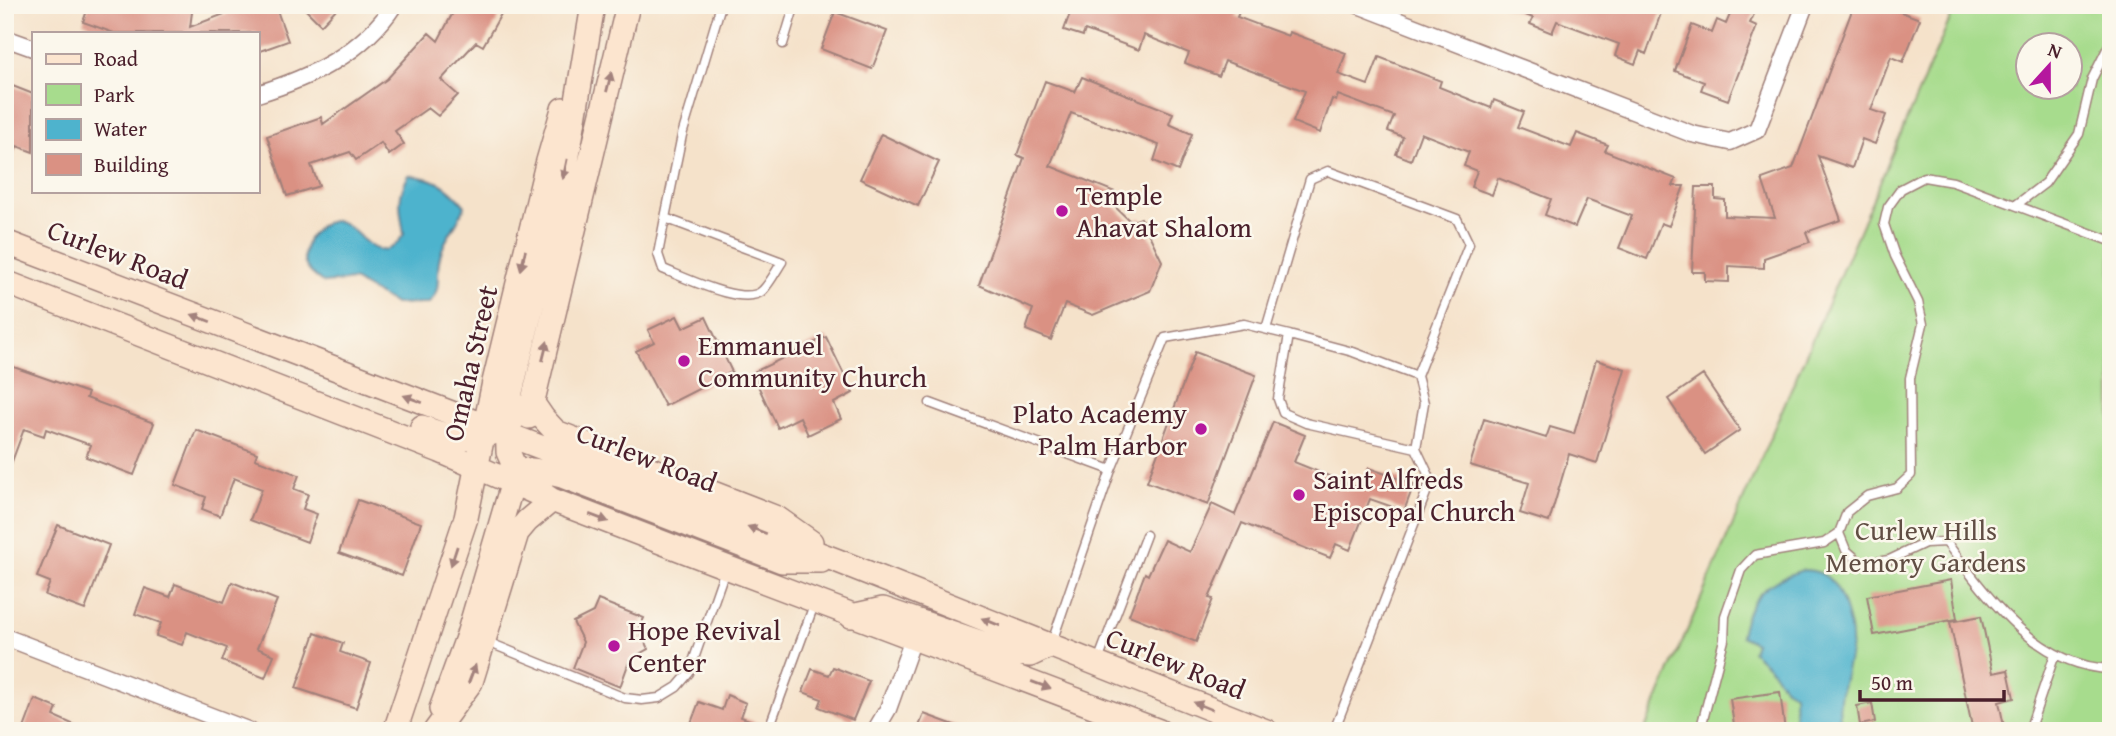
<svg xmlns="http://www.w3.org/2000/svg" width="2116" height="736" font-family="'Gentium Book Plus',serif">
  <style>
    .green { fill: #a7dc8d; stroke: #787e5c; stroke-width: 2; fill-rule: evenodd }
    .water { fill: #4eb3cd; stroke: #4c697c; stroke-width: 2 }
    .building { fill: #da9183 }
    .lines { fill: none; stroke-linecap: round; stroke-linejoin: round }
    .service-casing { stroke: #a0807a; stroke-width: 11 }
    .minor-casing { stroke: #a0807a; stroke-width: 19 }
    .secondary-casing { stroke: #a0807a; stroke-width: 26 }
    .service { stroke: #fff; stroke-width: 8 }
    .minor { stroke: #fff; stroke-width: 16 }
    .secondary { stroke: #fce5cf; stroke-width: 23 }
    .oneway { fill: #a3827d }
    .poi-dot { fill: #b5179e; stroke: #fbf7ec; stroke-width: 2.5 }
    .labels { text-anchor: middle; stroke-width: 5; stroke-linejoin: round; paint-order: stroke }
    .poi-label { font-size: 28px; fill: #4a1f2b; stroke: #fbf7ec; text-anchor: start }
    .street-label { font-size: 28px; fill: #4a1f2b; stroke: #fbf7ec }
    .park-label { font-size: 28px; fill: #614e44; stroke: #fbf7ec }
  </style>
  <rect width="100%" height="100%" fill="#fbf7ec"/>
  <filter id="ink" filterUnits="userSpaceOnUse"><feTurbulence type="fractalNoise" baseFrequency=".0143" numOctaves="2"/><feDisplacementMap in="SourceGraphic" scale="14" xChannelSelector="R" yChannelSelector="G"/><feConvolveMatrix kernelMatrix="1 2 1 2 8 2 1 2 1" color-interpolation-filters="sRGB"/></filter>
  <filter id="wash" filterUnits="userSpaceOnUse"><feTurbulence type="fractalNoise" baseFrequency=".00686" numOctaves="4" result="noise"/><feDisplacementMap in="SourceGraphic" scale="28" xChannelSelector="R" yChannelSelector="G"/><feGaussianBlur stdDeviation="1.57" result="paint"/><feColorMatrix in="noise" values="0 0 0 0 0 0 0 0 0 0 0 0 0 0 0 0 0 1.4 0 .05"/><feComposite in="paint" operator="in"/></filter>
  <g filter="url(#wash)">
    <rect width="100%" height="100%" fill="#f5e2ca"/>
    <path class="green" d="M1956,5H2111V731H1644ZM2028,46H2070V88H2028Z"/>
    <path class="water" d="M409,175C437,179 447,184 465,206C458,225 442,240 439,261C436,280 442,288 429,303L395,304L353,280L324,283C316,277 305,270 304,259C304,247 308,237 317,229C347,202 360,251 383,250C394,249 399,241 404,234C400,210 396,197 409,175Z
      M1803,570C1830,570 1839,588 1846,612C1849,622 1852,633 1851,644C1849,672 1831,704 1844,731H1795L1794,693L1785,688L1770,668L1752,651L1755,643L1741,636C1747,598 1767,581 1803,570Z"/>
    <g id="blocks">
      <path class="building" d="M89,5H193L190,27L248,5H275L288,41L257,52V33H114L83,22Z
        M301,5H340L321,25Z
        M457,5H506L483,46L476,42L441,80L458,95L438,116L428,108L395,131L404,144L389,155L381,143L356,160L350,152L311,165L319,186L287,196L267,136L321,117L323,124L387,79L429,33L438,41Z
        M1073,5H1242L1237,17L1288,36L1289,32L1346,53L1338,74L1368,85L1379,57L1441,81L1439,87L1491,108L1494,100L1524,112L1518,127L1571,147L1577,133L1608,145L1605,151L1676,179L1673,186H1684L1669,226L1661,223L1647,259L1619,248L1632,216L1587,199L1575,227L1545,215L1551,199L1498,178L1492,195L1471,187L1477,171L1464,166L1469,152L1421,133L1411,160L1396,154L1403,137L1388,131L1394,116L1338,95L1336,101L1332,99L1320,133L1293,122L1305,91L1225,61L1219,76L1185,63L1189,53L1144,35L1139,50L1085,30L1083,36L1064,30Z
        M1502,5H1664L1646,54L1640,51L1635,64L1615,56L1619,44L1557,21L1552,33L1530,24L1533,18Z
        M1734,5L1755,12L1750,23L1757,26L1728,100L1701,90L1704,82L1675,71L1692,25L1712,33L1717,20L1726,24Z
        M1854,5H1882L1920,19L1903,62L1891,57L1871,110L1886,115L1875,144L1862,139L1852,168L1818,156L1841,220L1806,232L1810,242L1764,258V268L1729,266V282L1705,281V272H1692L1696,187H1715V199L1725,200V216L1775,218L1762,179L1793,168Z
        M835,12L887,31L872,69L821,49Z
        M1082,77L1173,113L1169,124L1192,134L1178,171L1154,161L1159,145L1071,113L1050,166L1115,192L1111,203L1131,222L1141,218L1162,261L1150,291L1093,315L1065,304L1051,340L1026,330L1033,309L979,285L1024,158L1017,155L1045,81L1075,92Z
        M5,83L33,94V152L17,146L7,173Z
        M881,134L939,162L918,206L860,179Z
        M677,316L683,328L706,317L732,372L665,406L636,351L654,342L648,330Z
        M826,337L853,393L834,403L841,419L808,435L800,417L778,428L752,373Z
        M1195,352L1256,375L1208,505L1147,482Z
        M1596,360L1625,369L1597,463L1569,454L1549,522L1520,513L1529,483L1470,465L1484,419L1546,438L1550,427L1574,434Z
        M5,364L88,393L86,398L154,423L134,475L86,457L91,445L46,429L44,436L24,429L7,475H5Z
        M1703,375L1740,430L1705,454L1668,399Z
        M1273,422L1305,435L1294,462L1361,489L1369,468L1414,484L1404,511L1370,499L1350,550L1336,544L1330,558L1242,523L1209,598L1213,599L1196,642L1129,615L1145,573L1148,575L1164,540L1190,552L1212,504L1235,515Z
        M196,430L257,453L255,459L299,475L294,489L308,494L303,509L317,514L307,542L250,520L262,489L234,478L220,516L202,509L206,497L175,485Z
        M358,500L421,523L402,576L339,553Z
        M58,525L109,545L85,610L45,595L50,582L37,577Z
        M1951,580L1957,619L1874,635L1867,596Z
        M232,582L277,600L257,648L274,655L265,678L222,661L227,648L187,632L182,645L156,636L161,623L135,614L145,588L170,597L175,584L224,602Z
        M598,600L644,618L639,629L648,649L630,659L620,687L573,668L583,642L573,622L593,612Z
        M1981,616L1993,673L2008,670L2014,698L1999,702L2005,731H1973L1956,651L1950,622Z
        M315,633L343,643L340,652L371,663L356,708L296,688Z
        M833,667L869,681L853,720L819,707L822,699L803,692L812,669L829,675Z
        M1780,692L1785,731H1735L1730,699Z
        M727,695L746,703L741,717L763,725L762,731H688L699,702L722,710Z
        M35,699L57,708L54,716L88,731H23Z
        M1872,703L1875,722L1860,725L1857,706Z
        M924,714L965,729V731H917Z"/>
    </g>
  </g>
  <g filter="url(#ink)">
    <use href="#blocks" fill-opacity="0" stroke="#a0807a" stroke-width="2"/>
    <g class="lines">
      <g class="service-casing">
        <path id="service" d="M783,44L793,11L789,5
          M2016,205L2045,183L2079,134L2092,79L2111,41
          M665,218L658,254L663,269C684,277 746,308 763,290C770,283 776,271 782,262L665,218L682,135L721,5
          M1266,329L1310,179L1328,171L1457,219L1469,244L1417,376
          M930,403L1111,470L1052,642
          M1111,470L1165,338L1244,324L1289,335
          M1839,533L1846,550L1862,564L1889,560L1925,543L1946,542C1987,596 2036,667 2111,669
          M485,641L625,698L642,700L659,698L677,687L689,673L725,570
          M1098,661L1146,535
          M768,731L815,602
          M1334,731L1431,480L1416,448L1424,403L1417,376L1353,352L1289,335L1278,399L1283,413L1306,423L1416,448
          M1700,731L1724,640L1725,616L1741,570L1755,555L1824,543L1839,533L1847,512L1867,496L1897,488L1911,475L1910,378L1923,324L1918,302L1895,256L1884,224L1888,207L1901,189L1924,177L1953,182L2111,241
          M2029,731L2055,654"/>
      </g>
      <g class="minor-casing">
        <path id="minor" d="M1358,5L1692,134L1730,142L1757,130L1805,5
          M5,38L33,48
          M257,94C310,78 363,53 394,5
          M5,637L250,731
          M875,731L888,709L913,639"/>
      </g>
      <g class="secondary-casing">
        <path id="secondary" d="M5,242L838,561L1266,731
          M5,282L440,451L552,500L726,567L1159,731
          M529,417L628,5
          M422,427C476,448 492,441 532,402L543,418L556,432L777,518L811,542
          M508,473C526,466 544,472 562,476L782,561H821
          M851,616L883,609L1014,654L1030,655L1051,645
          M441,709L468,635L517,468
          M395,731L466,518L494,382L546,168L563,109
          M435,731L471,682L517,533L527,521L552,500L531,486L516,470L508,452L507,408L566,167L593,5"/>
      </g>
      <use href="#service" class="service"/>
      <use href="#minor" class="minor"/>
      <use href="#secondary" class="secondary"/>
    </g>
    <defs><path id="oneway-solid" d="M-6-.8H1V-3.2L6.5 0L1 3.2V.8H-6Z" transform="scale(1.75)"/></defs>
    <g class="oneway">
      <use href="#oneway-solid" transform="translate(609 82) rotate(-76)"/>
      <use href="#oneway-solid" transform="translate(565 169) rotate(102)"/>
      <use href="#oneway-solid" transform="translate(523 260) rotate(104)"/>
      <use href="#oneway-solid" transform="translate(201 318) rotate(-159)"/>
      <use href="#oneway-solid" transform="translate(545 351) rotate(-76)"/>
      <use href="#oneway-solid" transform="translate(413 399) rotate(-159)"/>
      <use href="#oneway-solid" transform="translate(599 518) rotate(21)"/>
      <use href="#oneway-solid" transform="translate(757 530) rotate(-159)"/>
      <use href="#oneway-solid" transform="translate(454 556) rotate(108)"/>
      <use href="#oneway-solid" transform="translate(991 622) rotate(-158)"/>
      <use href="#oneway-solid" transform="translate(472 674) rotate(-69)"/>
      <use href="#oneway-solid" transform="translate(1041 685) rotate(20)"/>
      <use href="#oneway-solid" transform="translate(1203 706) rotate(-158)"/>
    </g>
  </g>
  <g class="poi-dot">
    <circle cx="1062" cy="211" r="7"/>
    <circle cx="684" cy="361" r="7"/>
    <circle cx="1201" cy="429" r="7"/>
    <circle cx="1299" cy="495" r="7"/>
    <circle cx="614" cy="646" r="7"/>
  </g>
  <g class="labels">
    <g class="poi-label">
      <text x="1076" y="205">Temple<tspan x="1076" dy="32">Ahavat Shalom</tspan></text>
      <text x="698" y="355">Emmanuel<tspan x="698" dy="32">Community Church</tspan></text>
      <text x="1187" y="423" text-anchor="end">Plato Academy<tspan x="1187" dy="32">Palm Harbor</tspan></text>
      <text x="1313" y="489">Saint Alfreds<tspan x="1313" dy="32">Episcopal Church</tspan></text>
      <text x="628" y="640">Hope Revival<tspan x="628" dy="32">Center</tspan></text>
    </g>
    <g class="street-label">
      <text transform="translate(118 254) rotate(21)" y="10">Curlew Road</text>
      <text transform="translate(470 363) rotate(-77)" y="10">Omaha Street</text>
      <text transform="translate(647 457) rotate(21)" y="10">Curlew Road</text>
      <text transform="translate(1176 663) rotate(22)" y="10">Curlew Road</text>
    </g>
    <g class="park-label">
      <text x="1926" y="540">Curlew Hills<tspan x="1926" dy="32">Memory Gardens</tspan></text>
    </g>
  </g>
  <rect width="2116" height="736" fill="none" stroke="#fbf7ec" stroke-width="28"/>
  <rect x="32" y="32" width="228" height="161" fill="#fbf7ec" stroke="#b4a19f" stroke-width="2"/>
  <rect x="46" y="54" width="35" height="10" fill="#fce5cf" stroke="#b4a19f" stroke-width="2"/>
  <text x="94" y="66" font-size="21" fill="#4a1f2b">Road</text>
  <rect x="46" y="84" width="35" height="21" fill="#a7dc8d" stroke="#b4a19f" stroke-width="2"/>
  <text x="94" y="102" font-size="21" fill="#4a1f2b">Park</text>
  <rect x="46" y="119" width="35" height="21" fill="#4eb3cd" stroke="#b4a19f" stroke-width="2"/>
  <text x="94" y="136" font-size="21" fill="#4a1f2b">Water</text>
  <rect x="46" y="154" width="35" height="21" fill="#da9183" stroke="#b4a19f" stroke-width="2"/>
  <text x="94" y="172" font-size="21" fill="#4a1f2b">Building</text>
  <g transform="translate(2049 66) rotate(21)"><circle r="33" fill="#fbf7ec" stroke="#b4a19f" stroke-width="2"/>
  <path d="M0-5L12 26L0 18L-12 26Z" fill="#b5179e"/>
  <text y="-10" font-size="19" font-weight="bold" text-anchor="middle" fill="#4a1f2b">N</text>
  </g>
  <path d="M1860 690v10h144v-10" fill="none" stroke="#4a1f2b" stroke-width="3.5"/>
  <text x="1871" y="690" font-size="21" fill="#4a1f2b" stroke="#fbf7ec" stroke-width="5" paint-order="stroke">50 m</text>
</svg>
